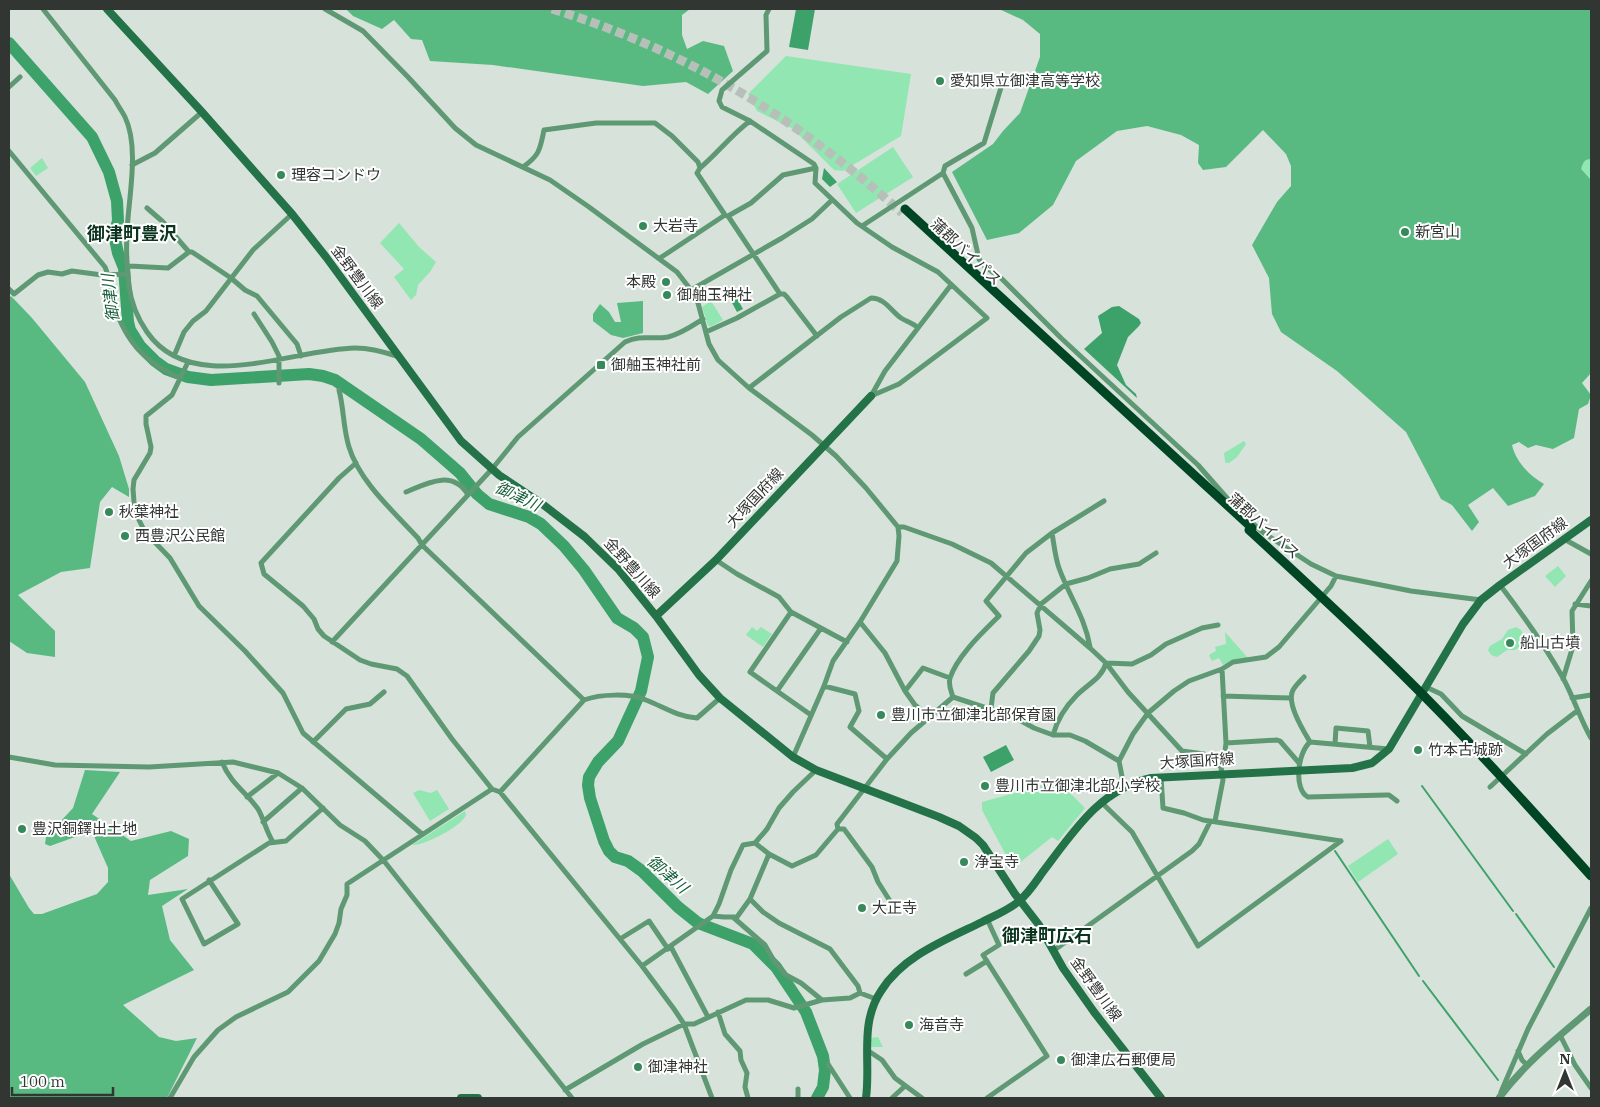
<svg xmlns="http://www.w3.org/2000/svg" width="1600" height="1107" font-family="'IBM Plex Serif','Noto Sans JP',serif">
  <style>
    .green { fill: #91e6b1 }
    .forest { fill: #58ba81 }
    .water { fill: #3da26a }
    .lines { fill: none; stroke-linecap: round; stroke-linejoin: round }
    .stream { stroke: #3da26a; stroke-width: 2 }
    .river { stroke: #3da26a; stroke-width: 12 }
    .trunk-tunnel { stroke: #b6c0b9; stroke-width: 9; stroke-dasharray: 9 4.5; stroke-linecap: butt }
    .minor { stroke: #5e9974; stroke-width: 5 }
    .tertiary { stroke: #5e9974; stroke-width: 7 }
    .secondary { stroke: #247247; stroke-width: 8 }
    .trunk { stroke: #004625; stroke-width: 9 }
    .trunk-bridge { stroke: #004625; stroke-width: 9 }
    .poi-dot { fill: #37895a; stroke: #fff; stroke-width: 2 }
    .labels { text-anchor: middle; stroke-width: 4; stroke-linejoin: round; paint-order: stroke }
    .poi-label { font-size: 15px; fill: #323633; stroke: #fff; text-anchor: start }
    .street-label { font-size: 15px; fill: #323633; stroke: #fff }
    .water-label { font-size: 16px; font-style: italic; fill: #18603a; stroke: #fff }
    .quarter-label { font-size: 18px; font-weight: bold; fill: #0b341e; stroke: #fff }
  </style>
  <rect width="100%" height="100%" fill="#d7e2da"/>
  <path class="green" d="M786,56L911,74L901,136L843,171L834,170L793,129L757,111L748,94Z
    M893,147L913,177L856,213L837,184Z
    M1591,156V193L1577,165Z
    M42,158L48,168L36,176L30,168Z
    M399,223L419,247L436,262L430,272L418,285L416,295L411,300L394,277L404,269L380,243Z
    M711,301L723,320L710,327L708,325L702,307Z
    M1244,441L1246,444L1237,457L1229,463H1226L1225,461L1224,453Z
    M1558,566L1566,576L1555,587L1545,576Z
    M752,627L757,631L761,627L772,634L763,647L746,635Z
    M1516,627L1521,630L1525,638L1520,647L1515,650H1507L1497,657L1491,655L1488,650L1490,646L1502,639L1508,630Z
    M1225,632L1248,658L1235,659L1223,665L1219,658L1212,661L1209,655L1216,651L1215,647L1226,644Z
    M1058,781L1085,808L1058,841L1052,837L1018,864L1013,858L1008,859L982,810V802Z
    M419,790L431,793L437,790L449,809L430,821L413,793Z
    M465,811L466,815C462,826 424,846 412,845Z
    M1388,839L1398,854L1358,882L1348,866Z
    M878,1037L883,1047H870V1038Z"/>
  <path class="forest" d="M346,9H690L682,15V35L687,49L703,41L724,46L733,71L708,94L686,82L643,86L493,65L430,61L422,40L411,39L394,20L382,29L353,16Z
    M999,9H1591V159C1584,159 1583,163 1581,169L1591,180V373L1582,383L1591,395L1588,404L1579,409L1574,438L1553,449L1536,445L1528,448L1519,442L1512,445C1516,462 1529,475 1544,484L1535,496L1508,506L1493,488L1468,505L1479,522L1472,531L1452,505L1441,499L1406,432L1337,371L1281,332L1272,314L1269,278L1252,245L1277,202L1291,186V166L1286,154L1263,130L1226,167L1203,170L1198,163L1199,145L1181,135L1147,126L1117,131L1076,161L1053,205L1019,233L987,240L952,172L993,144L1003,131L1020,113L1040,57V34L1023,20Z
    M11,296L32,318L85,382L119,456L129,489V497L112,487L100,502L90,568L61,572L18,595L55,631V657L27,653L9,641V298Z
    M643,301V333L623,338L611,335L593,321V314L600,304L609,312L615,322H621L617,303Z
    M85,770L120,772L92,814L131,841L171,831L189,839L188,856L150,880L148,895L188,889L162,906L170,940L194,970L123,1005L159,1037L176,1041L197,1038L167,1098H9V874L29,908L34,914H42L97,894L108,882V868L94,836L86,833L50,846L45,844L46,837L73,808Z"/>
  <path class="water" d="M796,9H815L808,50L789,47Z
    M824,168L837,182L830,187L822,179Z
    M731,287L743,309L737,312L725,290Z
    M1119,306L1139,319L1141,323L1139,326L1128,337L1117,365L1126,385L1136,394L1137,398L1084,349L1102,333L1098,316L1112,307Z
    M1006,745L1014,760L991,772L983,757Z"/>
  <g class="lines">
    <path class="stream" d="M1422,786L1513,911
      M1335,851L1419,976
      M1516,914L1554,967
      M1423,981L1498,1080"/>
    <path class="river" d="M9,43L92,137L109,172L117,201L118,221L114,235L118,253L124,268L128,322L130,330L140,346L155,361L166,369L188,377L211,380L309,374L323,376L335,380L421,439L460,473L477,494L489,504L529,517L541,524L564,546L584,570L617,618L634,628L643,637L648,657L641,691L618,741L598,762L589,777L588,785L590,798L604,841L609,851L615,857L628,861L642,871L678,907L698,923L753,944L776,967L806,1012L823,1056L825,1070L823,1087L817,1098"/>
    <path class="trunk-tunnel" d="M552,9C686,50 798,119 902,213"/>
    <path class="minor" d="M43,9L115,100C118,106 122,111 125,117C140,148 128,200 127,233C126,250 127,269 129,286C131,302 138,319 147,332C192,397 292,349 355,348C370,348 385,352 399,357
      M325,9L363,31L408,77L455,128L476,145L550,180L589,207L677,272L691,290L698,303L709,344L718,360L749,388L812,435L836,456L866,488L898,527H904L952,544L991,563L1090,648L1106,663L1128,692L1182,751L1204,754L1221,767
      M769,9L766,15L767,51L722,90L719,101L722,107L750,121L814,164L816,168L815,183L857,223L892,247L938,272L987,318L899,384L871,396
      M9,87L20,77
      M9,151L105,267C110,278 108,286 111,296C123,337 141,361 180,378
      M132,165L155,153L202,112
      M523,167C540,155 540,149 544,130L596,123H655L672,136L698,162L700,168L697,173L725,215L728,216L780,294H784L787,297L817,336
      M700,168C718,153 731,135 750,121
      M943,173L972,228L979,259L983,265L1002,279L1061,338L1198,465L1234,506
      M147,208L162,221L189,252H192L231,278L245,290L257,296L297,344L301,356
      M728,216L751,203L783,175L816,168
      M862,226L943,173L945,166L984,143L1003,81
      M660,258L725,215
      M129,266L168,268L189,252
      M9,289L14,294L38,275L48,272L62,274L72,271L102,275L128,274
      M691,290L782,238L812,219L832,200
      M254,314L272,342L279,356V383
      M706,332L737,318L780,294
      M174,356L184,332L193,321L206,311L253,250L292,214
      M188,362L172,395L146,416V424L151,447L150,453L134,480L133,489L134,502L138,518L145,532L170,558L199,606L245,651L283,693L303,733L422,834
      M749,388L841,317L871,298C885,298 891,311 901,318C907,322 913,323 918,328
      M339,390C344,409 343,428 349,447C359,481 394,512 418,538L422,545L584,700
      M871,396L885,371L951,285
      M356,463L339,478L261,563L264,574L303,606L314,619L318,629L324,636L360,660L371,664L397,669L407,676L452,739L492,789L500,792L642,966L674,1009L684,1024L712,1098
      M406,492C427,483 453,469 468,495
      M1251,522L1264,533L1311,564L1336,576L1411,591L1481,600
      M1052,533C1054,544 1055,557 1059,568C1069,596 1085,617 1090,647
      M1564,539L1591,554
      M716,560L737,574L779,597L791,612L847,642
      M1500,585C1523,615 1545,646 1563,678C1574,698 1580,719 1591,738
      M1575,604L1591,606
      M791,612L750,672L811,715
      M860,622L885,653L905,691L915,705L930,718
      M332,642L492,469L518,437L625,342C642,334 651,340 668,337C681,334 692,326 703,319
      M1304,677C1300,681 1296,685 1293,690C1286,703 1303,730 1310,742
      M1563,679L1573,646L1572,611L1591,581
      M824,686L855,694L859,711L850,727L887,759
      M1426,687L1441,694L1462,716L1526,754
      M777,691L821,628
      M905,691L923,668L950,678
      M1223,696L1291,698
      M953,697C951,691 948,685 950,678C957,656 983,632 999,616L986,601L1026,553L1052,533L1104,501
      M1572,698L1591,695
      M991,708L993,693L1029,651L1039,636L1040,630L1037,613L1041,604L1066,584L1088,578L1110,569L1139,564L1156,553
      M1053,735C1057,720 1066,706 1077,695C1088,684 1102,678 1106,663L1132,664L1151,655L1166,644L1202,628L1218,625
      M313,742L346,709L370,704L384,692
      M1226,743L1277,740L1280,741L1299,763
      M1335,744L1336,728L1368,731L1370,747
      M1389,749L1310,742C1298,752 1293,789 1308,797L1386,795H1389L1397,801
      M9,757L55,765L149,767L233,762L278,773L302,788L340,825L365,841L384,861L572,1098
      M793,757L824,686L833,661L860,622L897,561L899,536L898,527
      M222,762C231,784 245,791 258,809C264,819 266,831 273,842
      M1161,777L1163,808L1184,813L1203,820L1341,841
      M1124,787L1119,761L1133,734L1148,713L1174,691L1189,681L1222,669L1233,662L1266,657L1279,647L1331,586L1336,576
      M1490,787L1547,734L1577,711
      M500,792L584,700C600,694 630,693 646,700C664,707 678,717 697,718L720,698
      M247,797L278,773
      M1101,802L1132,832L1198,946L1341,841
      M1215,821L1223,780L1221,767L1224,759L1226,743L1222,669
      M263,822L302,788
      M838,829H844L872,867L878,882L890,901
      M755,843L769,854L792,866L816,855L838,829L837,824L887,759L911,733L953,697L1014,717L1034,728L1053,735H1070L1085,741L1119,761
      M209,880L238,924L204,944L182,899L269,843L286,841L323,808
      M750,899L763,912L779,923L830,949L858,986L860,993L876,999
      M713,916L724,917H737L750,899L769,854
      M734,918L765,945L774,961L786,975L801,983L822,1000
      M987,919L999,945L983,955L1047,1056L987,1098
      M620,939L649,921L668,949
      M671,947L708,1017
      M1053,951L1192,851L1199,844L1210,822
      M642,966L713,916L719,904L731,870L743,845L755,843L767,829L779,808L793,792L816,770
      M966,974L987,961
      M718,1012L725,1034L740,1051L741,1060L747,1073L745,1087L748,1098
      M1560,1035L1575,1065L1591,1088
      M867,1050L882,1060L895,1078L922,1098
      M1518,1051L1522,1060L1527,1065
      M828,1064L850,1098
      M798,1089V1098
      M565,1090L643,1044L684,1024H694L746,1000H768L794,1008L822,1000L850,998L860,993
      M1501,1092L1528,1029L1591,908
      M170,1098L194,1057L218,1030L236,1017L288,992L319,961L335,934L339,923L341,909L347,895V884L492,789
      M892,1098L905,1086"/>
    <path class="tertiary" d="M1499,1098C1525,1063 1558,1037 1591,1009"/>
    <path class="secondary" d="M107,9L202,112L292,214L326,257L461,441L499,475L541,503L585,537L619,570L656,616L699,675L720,698L793,757L816,770L939,817L959,826L976,838L983,845L1015,894L1039,925L1063,968L1094,1012L1161,1098
      M656,616L716,560L871,396
      M461,1098H478
      M866,1098C871,1062 859,1024 881,991C903,956 945,940 982,922C994,916 1008,910 1018,902C1028,894 1035,883 1042,873C1072,834 1099,789 1151,778L1352,768L1372,763L1389,749L1463,624L1481,600L1500,585L1591,520"/>
    <path class="trunk" d="M905,209L1252,528"/>
    <path class="trunk-bridge" d="M1249,530C1301,578 1354,626 1404,676C1469,740 1530,808 1591,876"/>
  </g>
  <g class="poi-dot">
    <circle cx="940" cy="81" r="5"/>
    <circle cx="281" cy="175" r="5"/>
    <circle cx="643" cy="226" r="5"/>
    <circle cx="1405" cy="232" r="5"/>
    <circle cx="666" cy="282" r="5"/>
    <circle cx="667" cy="295" r="5"/>
    <rect x="596" y="360" width="10" height="10" rx="2.5"/>
    <circle cx="109" cy="512" r="5"/>
    <circle cx="125" cy="536" r="5"/>
    <circle cx="1510" cy="643" r="5"/>
    <circle cx="881" cy="715" r="5"/>
    <circle cx="1418" cy="750" r="5"/>
    <circle cx="985" cy="786" r="5"/>
    <circle cx="22" cy="829" r="5"/>
    <circle cx="964" cy="862" r="5"/>
    <circle cx="862" cy="908" r="5"/>
    <circle cx="909" cy="1025" r="5"/>
    <circle cx="1061" cy="1060" r="5"/>
    <circle cx="638" cy="1067" r="5"/>
  </g>
  <g class="labels">
    <g class="poi-label">
      <text x="950" y="86">愛知県立御津高等学校</text>
      <text x="291" y="180">理容コンドウ</text>
      <text x="653" y="231">大岩寺</text>
      <text x="1415" y="237">新宮山</text>
      <text x="656" y="287" text-anchor="end">本殿</text>
      <text x="677" y="300">御舳玉神社</text>
      <text x="611" y="370">御舳玉神社前</text>
      <text x="119" y="517">秋葉神社</text>
      <text x="135" y="541">西豊沢公民館</text>
      <text x="1520" y="648">船山古墳</text>
      <text x="891" y="720">豊川市立御津北部保育園</text>
      <text x="1428" y="755">竹本古城跡</text>
      <text x="995" y="791">豊川市立御津北部小学校</text>
      <text x="32" y="834">豊沢銅鐸出土地</text>
      <text x="974" y="867">浄宝寺</text>
      <text x="872" y="913">大正寺</text>
      <text x="919" y="1030">海音寺</text>
      <text x="1071" y="1065">御津広石郵便局</text>
      <text x="648" y="1072">御津神社</text>
    </g>
    <g class="street-label">
      <text transform="translate(966 252) rotate(43)" y="5">蒲郡バイパス</text>
      <text transform="translate(357 277) rotate(53)" y="5">金野豊川線</text>
      <text transform="translate(755 498) rotate(-47)" y="5">大塚国府線</text>
      <text transform="translate(1264 526) rotate(42)" y="5">蒲郡バイパス</text>
      <text transform="translate(1535 543) rotate(-36)" y="5">大塚国府線</text>
      <text transform="translate(632 568) rotate(48)" y="5">金野豊川線</text>
      <text transform="translate(1197 761) rotate(-4)" y="5">大塚国府線</text>
      <text transform="translate(1096 989) rotate(54)" y="5">金野豊川線</text>
    </g>
    <g class="water-label">
      <text transform="translate(110 298) rotate(-97)" y="6">御津川</text>
      <text transform="translate(518 496) rotate(25)" y="6">御津川</text>
      <text transform="translate(668 874) rotate(41)" y="6">御津川</text>
    </g>
    <g class="quarter-label">
      <text x="132" y="240">御津町豊沢</text>
      <text x="1047" y="942">御津町広石</text>
    </g>
  </g>
  <rect width="1600" height="1107" fill="none" stroke="#323633" stroke-width="20"/>
  <g transform="translate(1565 1072)" stroke="#ffffff" stroke-width="4" paint-order="stroke">
  <path d="M0-4L9 19L0 12L-9 19Z" fill="#323633"/>
  <text y="-8" font-size="14" font-weight="bold" text-anchor="middle" fill="#323633">N</text>
  </g>
  <path d="M12 1087v8h101v-8" fill="none" stroke="#323633" stroke-width="2.5"/>
  <text x="20" y="1087" font-size="15" fill="#323633" stroke="#ffffff" stroke-width="4" paint-order="stroke">100 m</text>
</svg>
